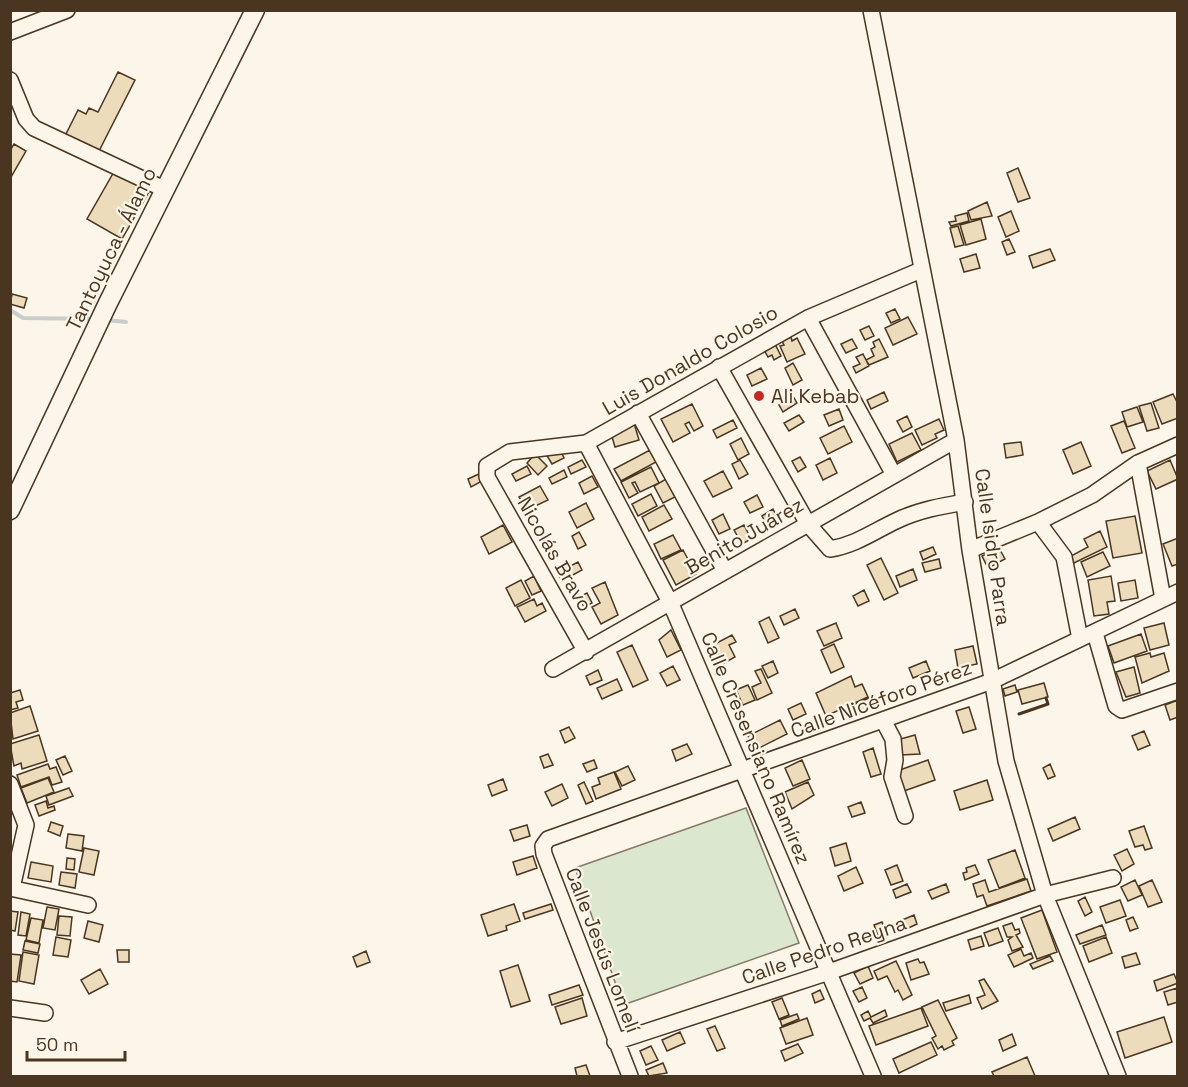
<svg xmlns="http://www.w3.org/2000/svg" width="1188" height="1087" font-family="'Space Grotesk',sans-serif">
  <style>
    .green { fill: #dce7d0; stroke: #887966; stroke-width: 1.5 }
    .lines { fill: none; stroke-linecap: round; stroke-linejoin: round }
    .stream { stroke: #c9cecd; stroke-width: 4 }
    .building { fill: #ecdcbc; stroke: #4a3520; stroke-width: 1.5 }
    .minor-casing { stroke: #4a3520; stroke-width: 18 }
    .major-casing { stroke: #4a3520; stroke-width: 21 }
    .minor { stroke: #fbf6e9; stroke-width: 15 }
    .major { stroke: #fbf6e9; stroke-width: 18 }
    .wall { stroke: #4a3520; stroke-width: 3 }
    .poi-dot { fill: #c62828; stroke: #fbf6e9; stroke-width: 2 }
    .labels { text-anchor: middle; stroke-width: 4.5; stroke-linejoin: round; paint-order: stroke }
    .street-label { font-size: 20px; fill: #4a3520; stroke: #fbf6e9 }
    .poi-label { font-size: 20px; fill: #4a3520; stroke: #fbf6e9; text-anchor: start }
  </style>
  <rect width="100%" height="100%" fill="#fbf6e9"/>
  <path class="green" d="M746,808L799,943L623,1005L575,868Z"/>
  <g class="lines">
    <path class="stream" d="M10,310L23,318L96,319
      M106,320L126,322"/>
  </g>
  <path class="building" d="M118,72L135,80L98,153L65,136L78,110L86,114L89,108L98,112Z
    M14,144L26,151L11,177L10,151Z
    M1018,168L1030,198L1018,202L1007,173Z
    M115,170L150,190L122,239L87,219Z
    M987,202L992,216L971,220L968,211Z
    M1011,211L1019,231L1006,237L998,217Z
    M967,213L969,221L951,226L949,222L956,221L955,216Z
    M981,219L986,239L966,245L960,225Z
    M958,226L964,245L955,247L950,228Z
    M1009,239L1015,252L1007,255L1002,242Z
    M1050,249L1055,260L1033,268L1029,256Z
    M976,254L980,268L964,272L960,259Z
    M12,294L27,298L24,308L10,304Z
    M895,309L900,319L891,323L886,313Z
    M908,317L917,334L893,345L885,328Z
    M869,326L874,336L865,340L860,330Z
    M791,337L792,341L797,338L805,354L787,362L780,346L784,345L782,341Z
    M852,339L857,348L846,353L841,344Z
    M879,339L888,357L869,365L866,360L874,356L871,349L875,347L873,342Z
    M775,344L781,356L774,360L772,355L768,357L764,350Z
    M863,354L869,366L856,373L853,367L860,364L856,357Z
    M793,363L802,380L793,385L785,368Z
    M761,368L767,379L752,386L747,375Z
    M884,392L888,401L871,409L867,400Z
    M1173,394L1178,404V418L1162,424L1153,402Z
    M793,396L797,403L783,412L779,405Z
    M1151,403L1159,428L1147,431L1139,406Z
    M692,404L703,426L694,431L689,422L685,424L690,433L673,442L661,419Z
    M1137,407L1143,422L1127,427L1122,412Z
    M839,409L843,420L829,426L824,415Z
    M799,415L804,422L789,431L784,423Z
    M907,416L912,427L903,432L897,421Z
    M939,419L944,430L935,434L937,438L922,445L915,430Z
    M733,420L737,428L717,438L713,430Z
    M1124,421L1135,448L1122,453L1111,426Z
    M634,423L639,440L615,447L610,430Z
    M844,426L852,442L828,454L820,438Z
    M912,433L921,450L897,462L889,444Z
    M741,438L749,454L738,460L730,444Z
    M1021,442L1023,455L1006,458L1004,444Z
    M1081,442L1091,466L1073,474L1063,450Z
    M559,447L564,458L552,464L546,454Z
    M650,450L656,462L621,481L614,469Z
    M535,454L547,466L538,475L527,463Z
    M800,457L806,467L798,472L792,461Z
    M830,458L837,473L823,480L816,465Z
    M582,460L586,467L571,474L568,467Z
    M740,460L748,474L739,479L732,464Z
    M1170,460L1178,479L1156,489L1147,471Z
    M527,466L531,474L516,481L512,474Z
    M651,467L659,483L640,492L635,482L632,483L638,493L629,498L621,482Z
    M564,470L567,477L552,484L549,478Z
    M723,471L732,488L713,497L704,481Z
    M481,473L484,480L471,487L468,479Z
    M592,476L598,487L584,494L579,483Z
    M666,479L675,497L663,503L654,486Z
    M540,486L548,500L527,510L519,497Z
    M651,494L657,506L638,516L632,504Z
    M757,495L763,507L750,513L744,502Z
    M586,503L594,519L577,528L569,512Z
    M664,505L672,519L649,531L642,517Z
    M773,509L780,523L769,529L762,516Z
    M723,514L730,529L719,534L712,520Z
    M1135,516L1142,553L1113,558L1106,521Z
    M503,525L512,542L489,554L481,537Z
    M744,525L751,539L742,544L734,530Z
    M1100,531L1107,547L1074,563L1071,556L1088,547L1084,539Z
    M579,532L586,545L578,549L572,536Z
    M673,535L681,550L661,559L654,544Z
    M1178,538V564L1172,566L1163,544Z
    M933,547L936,554L923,560L920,552Z
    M999,548L1005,559L988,568L982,556Z
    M683,550L696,574L676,585L663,560Z
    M1103,552L1110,566L1087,577L1081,562Z
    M881,558L898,593L884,600L867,565Z
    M939,559L941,568L925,572L922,563Z
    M578,562L582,570L562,581L557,573Z
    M913,569L917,580L900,587L896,576Z
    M534,576L541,591L532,595L525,581Z
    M1111,576L1115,601L1107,602L1109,614L1094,616L1088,580Z
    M521,580L530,598L515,606L506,588Z
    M1135,580L1138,598L1121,601L1118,583Z
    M605,582L618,615L601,624L592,607L600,603L592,588Z
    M864,590L869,601L858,606L853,596Z
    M587,593L592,603L584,607L579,597Z
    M534,599L537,606L542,603L546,611L525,622L517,607Z
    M795,609L799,618L784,625L780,616Z
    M769,617L779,638L768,643L759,622Z
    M836,623L842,638L824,646L817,631Z
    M1164,623L1169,645L1150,650L1144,628Z
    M671,630L681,650L667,657L659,640Z
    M1141,634L1147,651L1114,663L1108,646Z
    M732,635L736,642L729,645L735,657L717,667L707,648Z
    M834,644L844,667L831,673L821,650Z
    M632,645L648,680L633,687L617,652Z
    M973,646L977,664L958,668L955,650Z
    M1150,653L1151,657L1164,653L1169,671L1142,683L1135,657Z
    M773,661L778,673L768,678L762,666Z
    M926,661L930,671L913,678L909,668Z
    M673,666L680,680L667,686L660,673Z
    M1134,667L1140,693L1126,697L1116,672Z
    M761,669L772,693L757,700L752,687L761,683L755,671Z
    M598,670L602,680L590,685L586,676Z
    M851,676L855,687L862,684L868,697L826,716L816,693Z
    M617,679L622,690L602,699L597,688Z
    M1044,683L1048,697L1022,704L1018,690Z
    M748,685L755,700L743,705L736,690Z
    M1015,685L1017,692L1005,696L1003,689Z
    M20,690L23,700L16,702L18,708L10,710V693Z
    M873,696L878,705L853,717L849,707Z
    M1178,700V717L1170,720L1165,705Z
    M801,703L806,714L793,720L788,709Z
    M30,706L38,731L13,739L10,713Z
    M969,707L976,729L963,733L956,711Z
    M780,720L787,734L755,750L748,736Z
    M569,727L575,738L565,743L560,731Z
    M1144,731L1150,745L1138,750L1132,736Z
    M39,735L47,761L22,769L21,763L14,766L10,744Z
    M915,735L920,754L900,755L897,740Z
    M687,744L692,754L676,761L672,750Z
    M873,748L881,774L871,777L863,752Z
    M548,754L553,765L544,768L540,757Z
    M65,756L72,771L63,775L56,760Z
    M594,760L597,768L587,772L583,764Z
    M802,760L810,779L793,786L785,768Z
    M928,760L935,780L904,791L897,771Z
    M48,764L50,769L56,767L62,782L52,785L49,777L21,787L17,775Z
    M1050,764L1055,776L1048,779L1043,768Z
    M628,766L635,780L622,786L615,772Z
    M614,772L621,789L596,799L592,787L600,784L598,778Z
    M48,778L54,792L27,803L21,788Z
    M503,779L507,790L492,796L488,785Z
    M987,780L993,800L960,810L954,791Z
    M584,782L593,801L586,804L578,785Z
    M808,782L814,795L792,809L785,792Z
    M562,784L568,798L552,806L545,792Z
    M69,788L73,796L49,805L46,796Z
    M46,801L48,808L54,806L55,810L39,816L35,805Z
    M861,802L865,813L852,817L848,807Z
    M1075,817L1080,829L1053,841L1048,829Z
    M51,822L63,826L60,836L48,831Z
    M527,825L530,836L514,841L510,830Z
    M1144,826L1152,848L1145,850L1143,845L1135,847L1129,831Z
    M68,834L84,836L82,851L66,848Z
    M846,843L851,861L835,866L830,848Z
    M84,848L99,851L94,875L79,872Z
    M1127,849L1134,864L1122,871L1114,855Z
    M1015,850L1025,878L999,888L988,860Z
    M533,856L537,868L517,875L513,862Z
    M67,858L75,859L74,870L66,869Z
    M31,862L53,866L51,882L28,878Z
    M897,865L903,881L891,885L885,870Z
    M975,865L979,874L965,880L963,873L967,872L966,868Z
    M856,867L863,883L844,891L838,876Z
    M61,872L77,874L75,888L59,885Z
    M1027,879L1031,891L987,906L983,895L977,897L973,884L985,880L989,892Z
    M1135,880L1142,895L1128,901L1121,887Z
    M1152,880L1162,902L1148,907L1139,886Z
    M907,884L911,892L896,898L893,890Z
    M946,884L949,892L932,899L928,891Z
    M1085,897L1092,912L1085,916L1078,901Z
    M1120,900L1126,916L1106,923L1100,907Z
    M514,904L520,921L506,926L507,930L488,936L481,915Z
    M551,904L553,910L525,919L523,913Z
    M47,907L59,909L55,930L43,928Z
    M1042,910L1057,952L1037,959L1021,918Z
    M10,911L18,912L15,931L10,930Z
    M21,912L30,914L26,936L18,935Z
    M914,915L917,924L904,930L900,921Z
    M59,916L72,917L70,936L57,935Z
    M1133,917L1138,928L1130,931L1126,920Z
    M31,918L43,920L39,943L26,940Z
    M88,921L103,925L99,942L84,938Z
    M882,922L886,933L878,936L874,925Z
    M1012,923L1015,930L1019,929L1020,933L1016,935L1023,947L1012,951L1008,940L1012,937H1007L1003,926Z
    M1102,925L1106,935L1080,944L1076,935Z
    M998,928L1003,941L989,946L984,933Z
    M981,936L984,946L971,950L968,940Z
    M56,937L71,940L68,957L53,955Z
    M1106,937L1112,953L1089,962L1083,946Z
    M25,941L40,944L38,953L23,950Z
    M1021,949L1024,956L1031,953L1033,958L1014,967L1008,955Z
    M117,950H129V962H118Z
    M366,951L370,962L357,967L353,957Z
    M23,952L39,955L34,984L19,981Z
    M1136,953L1140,964L1125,968L1122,957Z
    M10,954L21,955L17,982L10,981Z
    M1050,956L1053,961L1033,969L1030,964Z
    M918,959L920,963L924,962L929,974L911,980L906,963Z
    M896,961L912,995L903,1000L898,990L895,992L887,976L878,980L874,971Z
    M518,965L530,1001L511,1007L500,971Z
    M868,966L873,978L860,984L854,973Z
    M100,969L108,984L89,994L81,980Z
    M1174,974L1178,983L1157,991L1154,981Z
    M984,979L998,1001L982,1009L977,998L985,995L979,981Z
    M579,985L583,995L552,1005L549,995Z
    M862,987L867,998L859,1002L853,991Z
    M1177,988L1178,1002L1168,1005L1164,992Z
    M820,990L824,999L815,1003L812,994Z
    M969,995L971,1003L946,1011L943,1003Z
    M582,998L587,1016L561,1024L555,1007Z
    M782,998L789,1015L779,1019L772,1002Z
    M938,1000L957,1038L952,1041L954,1045L944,1050L942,1046L938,1049L932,1038L936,1036L922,1007Z
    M921,1008L928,1026L876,1045L869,1026Z
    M885,1010L887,1016L873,1023L870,1018L864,1021L861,1015L868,1011L871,1017Z
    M797,1014L799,1019L782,1026L780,1020Z
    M1164,1017L1172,1042L1125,1058L1117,1032Z
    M807,1018L813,1035L786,1044L780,1028Z
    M715,1026L725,1048L717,1051L707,1029Z
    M680,1032L685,1043L667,1051L662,1040Z
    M1012,1034L1016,1045L1003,1051L999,1040Z
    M931,1042L937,1055L899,1073L893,1059Z
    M798,1044L803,1053L785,1061L781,1051Z
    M651,1046L658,1060L646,1065L640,1051Z
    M1027,1057L1035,1076H994L992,1072Z
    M663,1063L667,1073L649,1076L646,1070Z
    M586,1065L590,1076H577L575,1068Z"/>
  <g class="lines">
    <g class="minor-casing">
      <path id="minor" d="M871,10L956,440L970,550L1006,761L1045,895L1118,1076
        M10,32L67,10
        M10,80L26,119L34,128L166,190
        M808,318L894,475
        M719,367L808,524L830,549C856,545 874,531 898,520C919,510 942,506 965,502
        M638,413L725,571
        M586,443L671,604L873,1076
        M1138,463L1163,599
        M1038,522L1064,557L1080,639
        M970,550L1038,522L1092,495L1138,463L1178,445
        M1095,633L1116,706L1122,710L1178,691
        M586,652L487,477V466L510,452L586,443L808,318L921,270
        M553,669L956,440
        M883,720L893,739L895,760L892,777L905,816
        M10,784L26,825L12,888
        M10,888L88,905
        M10,1008L45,1013
        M615,1042L829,972L1045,895L1113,878
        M630,1076L544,854L543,846L548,839L992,681L1178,592"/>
    </g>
    <g class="major-casing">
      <path id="major" d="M10,510L108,303L255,10"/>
    </g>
    <use href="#minor" class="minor"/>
    <use href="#major" class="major"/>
    <path class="wall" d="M10,438V442
      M1019,714L1048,704L1046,698"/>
  </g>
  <circle class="poi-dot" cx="759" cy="396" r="6"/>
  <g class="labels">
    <g class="street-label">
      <text transform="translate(111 249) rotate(-64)" y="7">Tantoyuca - Álamo</text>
      <text transform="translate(690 360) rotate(-30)" y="7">Luis Donaldo Colosio</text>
      <text transform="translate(744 536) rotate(-30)" y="7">Benito Juárez</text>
      <text transform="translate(993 547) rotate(82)" y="7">Calle Isidro Parra</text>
      <text transform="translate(555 554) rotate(60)" y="7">Nicolás Bravo</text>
      <text transform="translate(881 699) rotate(-20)" y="7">Calle Nicéforo Pérez</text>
      <text transform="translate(756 748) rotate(67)" y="7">Calle Cresensiano Ramírez</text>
      <text transform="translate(603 950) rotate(69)" y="7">Calle Jesús Lomelí</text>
      <text transform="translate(824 950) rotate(-19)" y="7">Calle Pedro Reyna</text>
    </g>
    <g class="poi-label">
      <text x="771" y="403">Ali Kebab</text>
    </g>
  </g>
  <rect width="1188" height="1087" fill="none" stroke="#4a3520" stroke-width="24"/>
  <path d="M27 1051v9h98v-9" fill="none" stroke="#4a3520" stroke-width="3"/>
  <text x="36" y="1051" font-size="18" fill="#4a3520" stroke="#fbf6e9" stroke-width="4.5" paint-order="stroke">50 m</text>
</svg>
